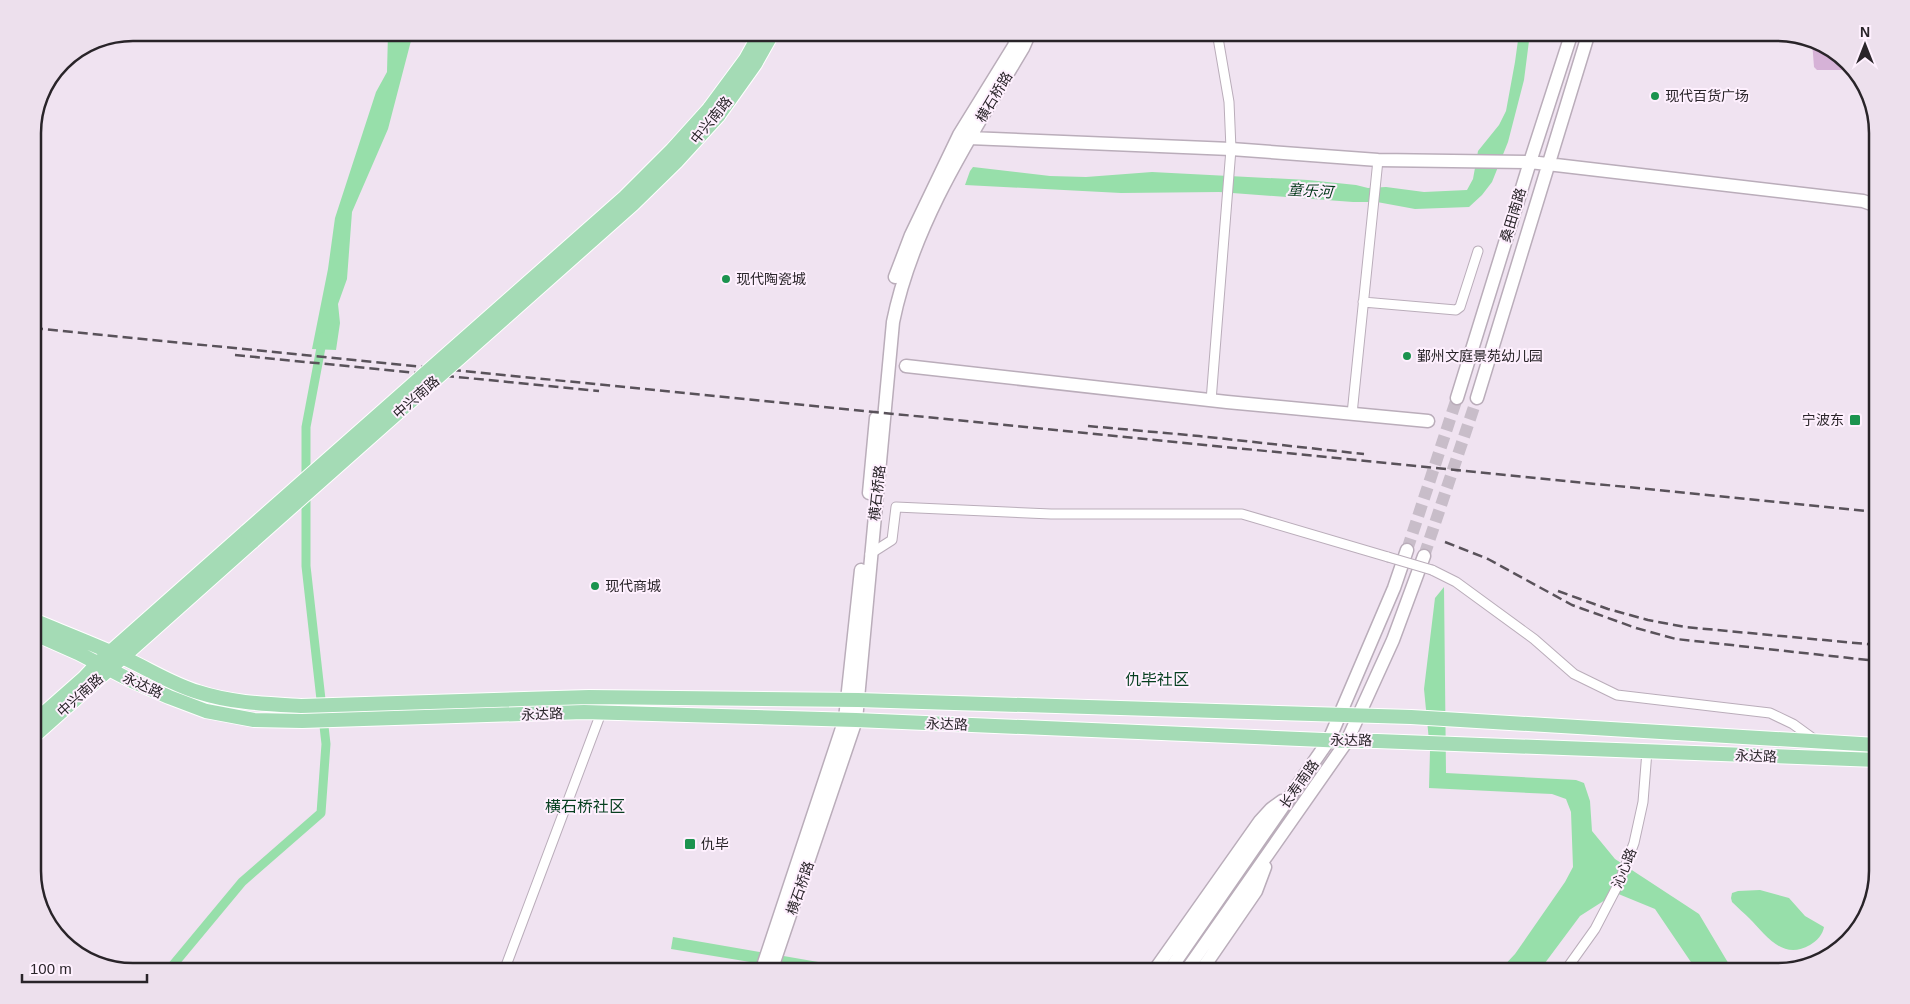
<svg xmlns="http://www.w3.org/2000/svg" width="1910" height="1004" font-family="Arial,'Noto Sans SC',sans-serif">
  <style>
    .green { fill: #d6b2d7 }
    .water { fill: #97dfaa }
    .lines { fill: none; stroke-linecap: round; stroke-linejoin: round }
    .canal { stroke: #97dfaa; stroke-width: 9 }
    .secondary-tunnel { stroke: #c8bdc9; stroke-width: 12; stroke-dasharray: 12 6; stroke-linecap: butt }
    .street-casing { stroke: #baadba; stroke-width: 11 }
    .secondary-casing { stroke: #baadba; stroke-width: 15 }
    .primary-casing { stroke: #fff; stroke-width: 16 }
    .street { stroke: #fff; stroke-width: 9 }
    .secondary { stroke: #fff; stroke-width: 12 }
    .primary { stroke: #a4dbb5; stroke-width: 14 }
    .rail { stroke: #59525a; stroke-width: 2.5; stroke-dasharray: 10 5; stroke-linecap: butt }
    .street-bridge-casing { stroke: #baadba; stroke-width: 11; stroke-linecap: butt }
    .primary-bridge-casing { stroke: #fff; stroke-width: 16; stroke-linecap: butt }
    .street-bridge { stroke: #fff; stroke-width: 9 }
    .primary-bridge { stroke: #a4dbb5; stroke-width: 14 }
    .poi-dot { fill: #1c934f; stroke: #fef0fe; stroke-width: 2 }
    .labels { text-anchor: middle; stroke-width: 4; stroke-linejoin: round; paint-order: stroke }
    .poi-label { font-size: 14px; fill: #292429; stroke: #fef0fe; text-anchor: start }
    .street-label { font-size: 14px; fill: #292429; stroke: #fef0fe }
    .water-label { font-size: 15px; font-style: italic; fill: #003818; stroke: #fef0fe }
    .quarter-label { font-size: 16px; fill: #063f1f; stroke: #fef0fe }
    .rim { fill: none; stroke: #292429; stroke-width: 2.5 }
  </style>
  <rect width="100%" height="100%" fill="#f0e3f1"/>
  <path class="green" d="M1812,41L1821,43L1852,70H1817L1814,67Z"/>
  <path class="water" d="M388,33H413L388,129L352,212L347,279L338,304L340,323L336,350L312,349L328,269L335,218L376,92L387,72Z
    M1519,33H1530L1524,80L1508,142L1492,182L1482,195L1469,207L1415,209L1377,202H1353L1219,192L1121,193L965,185L970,171L973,167L1050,176L1086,177L1152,172L1308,180L1356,185L1368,188L1386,187L1424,192L1467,190L1473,179L1478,151L1499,125L1506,111L1515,62Z
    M1444,587L1446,773L1576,780L1584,783L1590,801L1592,831L1615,859L1699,914L1733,971H1697L1655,909L1616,893L1580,916L1539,971H1499L1515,954L1565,882L1573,867L1571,812L1566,799L1552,794L1429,788L1430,751L1424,689L1435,598Z
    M1760,890L1789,898L1805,916L1824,927C1823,934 1817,941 1810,945C1782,961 1766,935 1749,918C1744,913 1738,908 1732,902L1731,898L1732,893L1738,891Z
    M673,937L870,971H805L671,949Z"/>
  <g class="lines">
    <path class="canal" d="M168,971L242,882L321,813L326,744L306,566V427L323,337"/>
    <path class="secondary-tunnel" d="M1407,550L1457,398
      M1424,556L1477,398"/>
    <g class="street-casing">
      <path id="street" d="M1363,302L1456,310L1460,307L1478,251
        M1211,401L1231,149L1229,102L1217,32
        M1352,414L1378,160
        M870,554L892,540L896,507L1051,514H1242L1388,557
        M1432,570L1456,582L1534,639L1574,674L1617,695L1770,713L1793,724L1815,740
        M1875,790L1877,793
        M504,971L607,697
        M1565,971L1595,929L1619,883L1634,843L1643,802L1647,751"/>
    </g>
    <g class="secondary-casing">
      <path id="secondary" d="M969,138L1231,149L1378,160L1530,162L1863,201L1877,206
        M895,277L911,235L959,135L1014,46L1018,32
        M906,366L1227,402L1428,421
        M1457,398L1530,162L1572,32
        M1477,398L1589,32
        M869,493L876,418
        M764,971V963L845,719L861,570
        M771,971L856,720L893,322C913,223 972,134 1023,48L1030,32
        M1154,971L1260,821L1271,809L1282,801
        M1169,971L1329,740L1394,588L1407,550
        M1186,971L1347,741L1393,640L1424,556
        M1201,971L1256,891L1265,867"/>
    </g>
    <g class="primary-casing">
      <path id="primary" d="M709,109L746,59L761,32
        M718,116L755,64L773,32
        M33,620C62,632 93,644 122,657C147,668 171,684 198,692C232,703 266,704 301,706L589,697L858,700L1411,717L1877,745
        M33,633L78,653L132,681L169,697L206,711L254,720L302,721L584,712L856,720L1347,741H1377L1877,760
        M33,723L84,678L98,663L247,531
        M33,737L253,541"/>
    </g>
    <use href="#street" class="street"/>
    <use href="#secondary" class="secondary"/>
    <use href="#primary" class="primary"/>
    <path class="rail" d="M33,328L1877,512
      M235,355L599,391
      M1088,426L1199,436L1364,454
      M1445,542L1488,559L1572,605L1636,628L1676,639L1877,661
      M1558,591L1608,609L1648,620L1685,627L1877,645"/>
    <g class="street-bridge-casing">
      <path id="street-bridge" d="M1388,557L1432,570"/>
    </g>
    <g class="primary-bridge-casing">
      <path id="primary-bridge" d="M247,531L625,197L672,150L709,109
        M253,541L633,204L676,162L718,116"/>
    </g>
    <use href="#street-bridge" class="street-bridge"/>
    <use href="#primary-bridge" class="primary-bridge"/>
  </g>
  <g class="poi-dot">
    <circle cx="1655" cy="96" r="5"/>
    <circle cx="726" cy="279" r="5"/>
    <circle cx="1407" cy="356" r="5"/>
    <rect x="1849" y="414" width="12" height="12" rx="2.5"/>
    <circle cx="595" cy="586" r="5"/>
    <rect x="684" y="838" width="12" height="12" rx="2.5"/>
  </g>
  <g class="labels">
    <g class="poi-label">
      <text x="1665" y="101">现代百货广场</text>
      <text x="736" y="284">现代陶瓷城</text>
      <text x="1417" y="361">鄞州文庭景苑幼儿园</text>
      <text x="1844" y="425" text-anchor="end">宁波东</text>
      <text x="605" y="591">现代商城</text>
      <text x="701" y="849">仇毕</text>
    </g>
    <g class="street-label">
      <text transform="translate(994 97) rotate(-59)" y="5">横石桥路</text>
      <text transform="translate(711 120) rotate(-51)" y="5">中兴南路</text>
      <text transform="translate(1513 215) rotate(-73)" y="5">桑田南路</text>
      <text transform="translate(416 397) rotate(-41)" y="5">中兴南路</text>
      <text transform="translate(877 493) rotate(-84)" y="5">横石桥路</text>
      <text transform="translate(143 685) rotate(25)" y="5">永达路</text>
      <text transform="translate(80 695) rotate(-42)" y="5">中兴南路</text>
      <text transform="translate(542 714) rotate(-2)" y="5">永达路</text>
      <text transform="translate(947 724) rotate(2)" y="5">永达路</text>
      <text transform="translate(1351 740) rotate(1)" y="5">永达路</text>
      <text transform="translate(1756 756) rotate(2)" y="5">永达路</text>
      <text transform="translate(1299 784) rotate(-55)" y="5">长寿南路</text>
      <text transform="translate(1624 868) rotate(-68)" y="5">沁心路</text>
      <text transform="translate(800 888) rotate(-71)" y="5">横石桥路</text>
    </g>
    <g class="water-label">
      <text transform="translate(1310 191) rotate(4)" y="5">童乐河</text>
    </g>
    <g class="quarter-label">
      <text x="1157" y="685">仇毕社区</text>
      <text x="585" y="812">横石桥社区</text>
    </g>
  </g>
  <path d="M0 0H1910V1004H0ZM133 41H1777A92 92 0 0 1 1869 133V871A92 92 0 0 1 1777 963H133A92 92 0 0 1 41 871V133A92 92 0 0 1 133 41Z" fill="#ede0ed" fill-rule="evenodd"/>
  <path class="rim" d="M133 41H1777A92 92 0 0 1 1869 133V871A92 92 0 0 1 1777 963H133A92 92 0 0 1 41 871V133A92 92 0 0 1 133 41Z"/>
  <g transform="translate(1865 45)" stroke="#fef0fe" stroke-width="4" paint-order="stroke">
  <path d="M0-4L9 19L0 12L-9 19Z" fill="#292429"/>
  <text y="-8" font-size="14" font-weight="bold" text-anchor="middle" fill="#292429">N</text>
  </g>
  <path d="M22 974v8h125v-8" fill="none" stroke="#292429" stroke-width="2.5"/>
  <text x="30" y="974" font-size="15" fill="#292429" stroke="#fef0fe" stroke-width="4" paint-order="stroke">100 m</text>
</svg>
